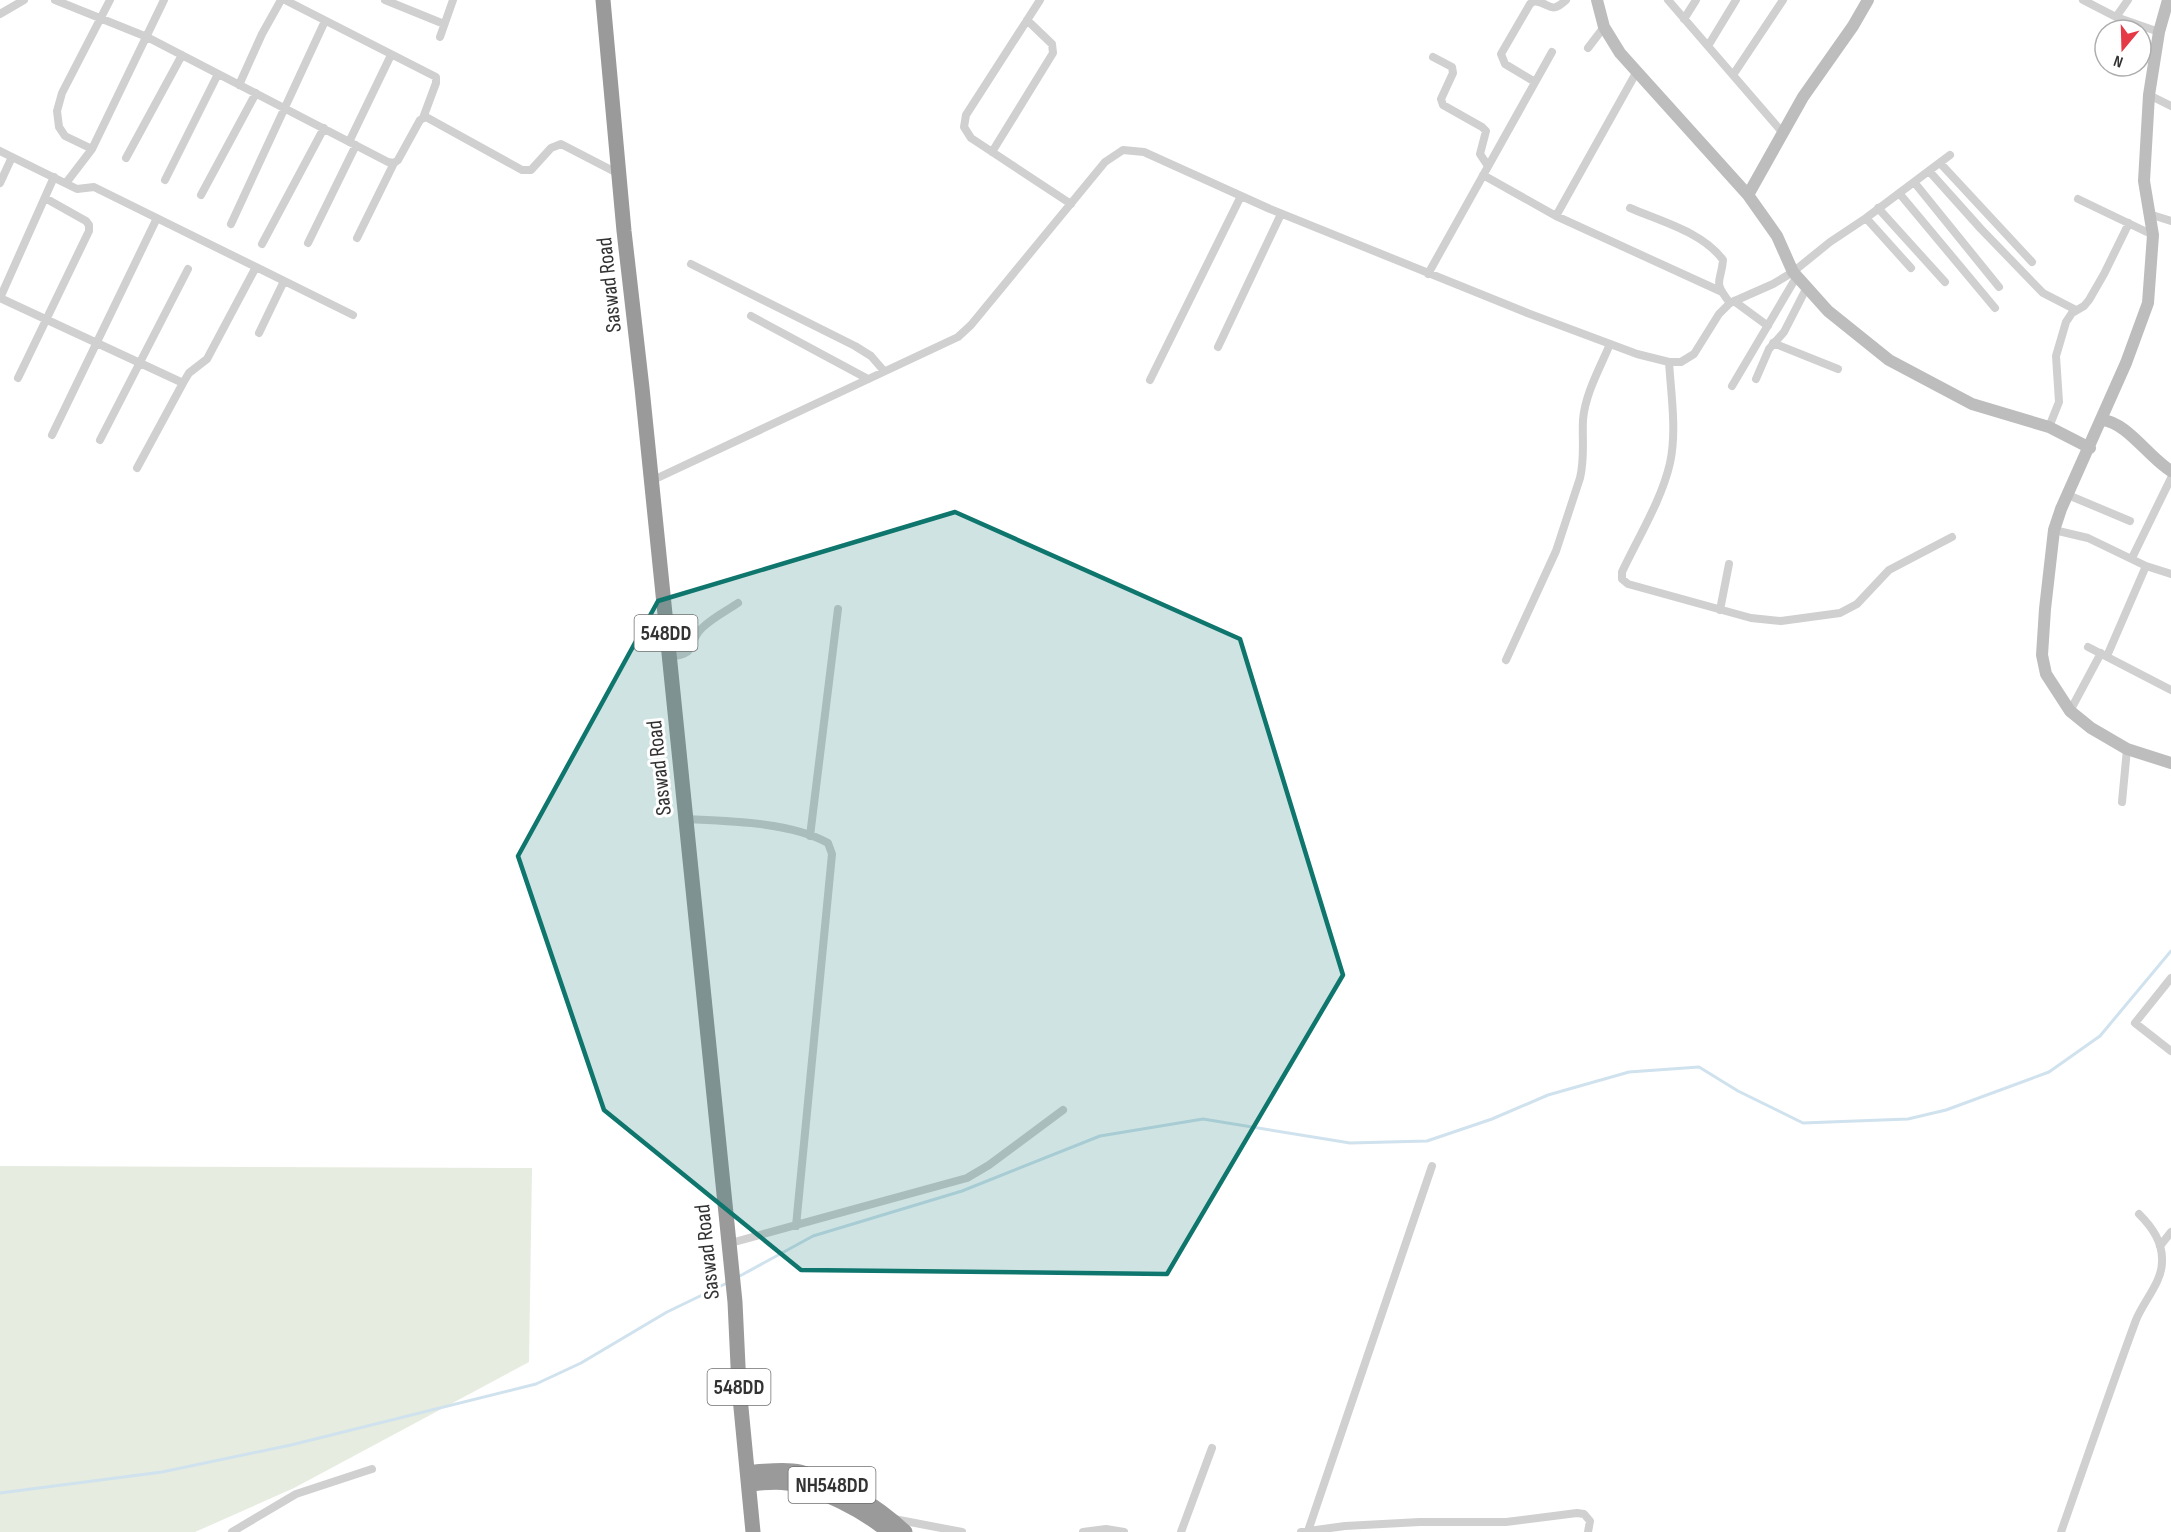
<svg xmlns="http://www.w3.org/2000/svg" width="2171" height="1532" font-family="'Sofia Sans Condensed',sans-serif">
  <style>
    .green { fill: #e6ecdf }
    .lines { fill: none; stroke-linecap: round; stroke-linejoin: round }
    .stream { stroke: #cfe2ee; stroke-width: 3 }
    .street { stroke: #d0d0d0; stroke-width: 8 }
    .secondary { stroke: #bdbdbd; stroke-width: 12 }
    .highway { stroke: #9a9a9a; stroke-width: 15 }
    .marked { fill: #0f766e; fill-opacity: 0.2; stroke: #0f766e; stroke-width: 4.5; stroke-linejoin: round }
    .labels { text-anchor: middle; stroke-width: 6; stroke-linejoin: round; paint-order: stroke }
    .shield { fill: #fff; stroke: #707070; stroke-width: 1.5 }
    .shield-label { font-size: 21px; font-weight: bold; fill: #333 }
    .street-label { font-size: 22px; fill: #333; stroke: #fff }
  </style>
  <rect width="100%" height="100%" fill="#fff"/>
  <path class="green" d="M0,1166L532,1168L529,1362L294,1488L195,1532H0Z"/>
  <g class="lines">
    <path class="stream" d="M738,1277L813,1236L962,1191L1100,1136L1203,1119L1350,1143L1427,1141L1492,1119L1548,1095L1629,1072L1699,1067L1738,1091L1803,1123L1908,1119L1946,1110L2049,1072L2100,1036L2171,951
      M0,1493L162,1472L291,1445L536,1384L581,1363L667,1312L727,1283"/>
    <path class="street" d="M55,0L147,37L388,162L394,163L398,160L420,120L426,117L522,170H531L551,148L561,144L619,174
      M285,0L436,77V83L423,118
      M385,0L444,24
      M1040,0L966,115L964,127L971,138L1071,204
      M1668,0L1782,132
      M2083,0L2116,17L2159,32
      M0,14L24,0
      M2116,17L2128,0
      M1684,19L1696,0
      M440,37L453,0
      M1708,46L1736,0
      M1588,48L1604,27
      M1433,57L1452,67L1453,73L1441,99L1443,105L1482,127L1486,131L1480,154L1488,166
      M1733,75L1783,0
      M1535,82L1505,64L1501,54L1530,4L1534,1C1551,3 1550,15 1566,0
      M239,85L262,34L281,0
      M2149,95L2171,106
      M349,142L391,55
      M92,149L65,136L59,127L57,111L62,93L110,0
      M0,151L77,189L94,187L353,315
      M992,152L1053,53L1052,44L1027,20
      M126,158L182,55
      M1940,163L2032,262
      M1929,171L1981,229L2043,293L2076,310
      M1483,175L1556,216L1720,291
      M165,180L218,74
      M1914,182L1999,287
      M0,183L12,157
      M66,183L92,149L164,0
      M1899,193L1995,308
      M201,195L256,93
      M2078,199L2153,235
      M1630,208C1660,221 1703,232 1723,260C1721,284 1712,280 1730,303
      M1878,208L1945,282
      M2149,214L2171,221
      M1556,216L1636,73
      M1866,218L1911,268
      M231,224L325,21
      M357,238L394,163
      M308,243L356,145
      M262,244L324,128
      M691,264L855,346L871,356L884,371
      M1428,274L1552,52
      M0,298L183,383
      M0,298L54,177
      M1734,301L1768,326
      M751,316L868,379
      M259,333L284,281
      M1773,343L1838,369
      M1218,347L1281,214
      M1669,362C1671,394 1677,431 1670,463C1662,499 1638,538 1622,572V579L1628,584L1751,618L1781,621L1840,613L1857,604L1889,570L1952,537
      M18,378L89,231V225L86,221L45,198
      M1756,379L1769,349L1784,332L1807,287
      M1150,380L1241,196
      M1732,386L1797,276
      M2049,427L2059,402L2056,356L2066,322L2072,313L2084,306L2089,300L2104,274L2129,223
      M52,435L157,218
      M100,440L188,269
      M137,468L183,383L189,373L207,359L256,267
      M651,481L958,337L971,325L1105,162L1123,150L1144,152L1270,209L1530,314L1637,354L1669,362H1681L1694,354L1719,314L1730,303L1773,284L1793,272L1830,242L1866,218L1950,155
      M2068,495L2130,521
      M2054,530L2088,538L2146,566L2171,574
      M2132,558L2171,478
      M1720,610L1729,564
      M2088,647L2171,690
      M2107,656L2146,566
      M669,657C699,654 686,644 702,628C712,618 726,611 738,603
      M1506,660L1556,551L1580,478C1585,458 1582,440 1583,420C1585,394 1600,368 1610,344
      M2070,711L2101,653
      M2122,802L2127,749
      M685,819C728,821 791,822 828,843L832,854L796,1226
      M810,836L838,609
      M2171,978L2135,1023L2171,1051
      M727,1244L967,1178L989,1165L1063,1110
      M2160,1246L2171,1232
      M894,1519L962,1532
      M1308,1531L1432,1166
      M232,1532L296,1494L372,1469
      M1083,1532L1106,1529L1124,1532
      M1181,1532L1212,1448
      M1301,1532L1345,1526L1420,1522H1506L1577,1513L1584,1514L1590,1521L1588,1532
      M2061,1532C2086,1461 2110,1390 2136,1320C2143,1302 2162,1282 2162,1262C2163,1242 2152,1227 2139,1214"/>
    <path class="secondary" d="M1597,0L1604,27L1620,53L1748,195L1777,236L1793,272L1828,311L1889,360L1972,404L2049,427L2090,448
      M2168,0L2159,32L2149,95L2144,181L2153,235L2148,303L2126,363L2061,509L2054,530L2045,609L2042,655L2046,674L2070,711L2091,728L2127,749L2171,763
      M1748,195L1803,97L1853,26L1868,0
      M2102,420C2127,422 2149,458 2171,471"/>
    <path class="highway" d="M603,0L624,231L642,388L735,1302L739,1387L753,1532
      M748,1472C764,1472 784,1468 800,1472C838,1482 877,1505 905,1532
      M749,1484C761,1483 775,1481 787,1483C823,1490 861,1509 889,1532"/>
  </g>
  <path class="marked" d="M955,512L1240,639L1343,975L1167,1274L801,1270L604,1110L518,856L658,601Z"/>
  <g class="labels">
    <g class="shield">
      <rect x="634.5" y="615" width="63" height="36" rx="4.5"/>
      <rect x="707.5" y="1369" width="63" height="36" rx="4.5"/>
      <rect x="788.5" y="1467" width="87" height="36" rx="4.5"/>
    </g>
    <g class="shield-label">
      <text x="666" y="640">548DD</text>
      <text x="739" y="1394">548DD</text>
      <text x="832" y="1492">NH548DD</text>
    </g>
    <g class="street-label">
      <text transform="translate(608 285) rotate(-96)" y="8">Saswad Road</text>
      <text transform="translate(658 768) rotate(-96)" y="8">Saswad Road</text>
      <text transform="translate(706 1252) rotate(-96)" y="8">Saswad Road</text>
    </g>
  </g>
  <g transform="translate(2123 48) rotate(199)"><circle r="28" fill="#ffffff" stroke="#adadad" stroke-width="1.5"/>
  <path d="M0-4.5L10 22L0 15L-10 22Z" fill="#e63946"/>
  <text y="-9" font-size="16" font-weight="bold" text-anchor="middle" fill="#333333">N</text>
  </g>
</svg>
